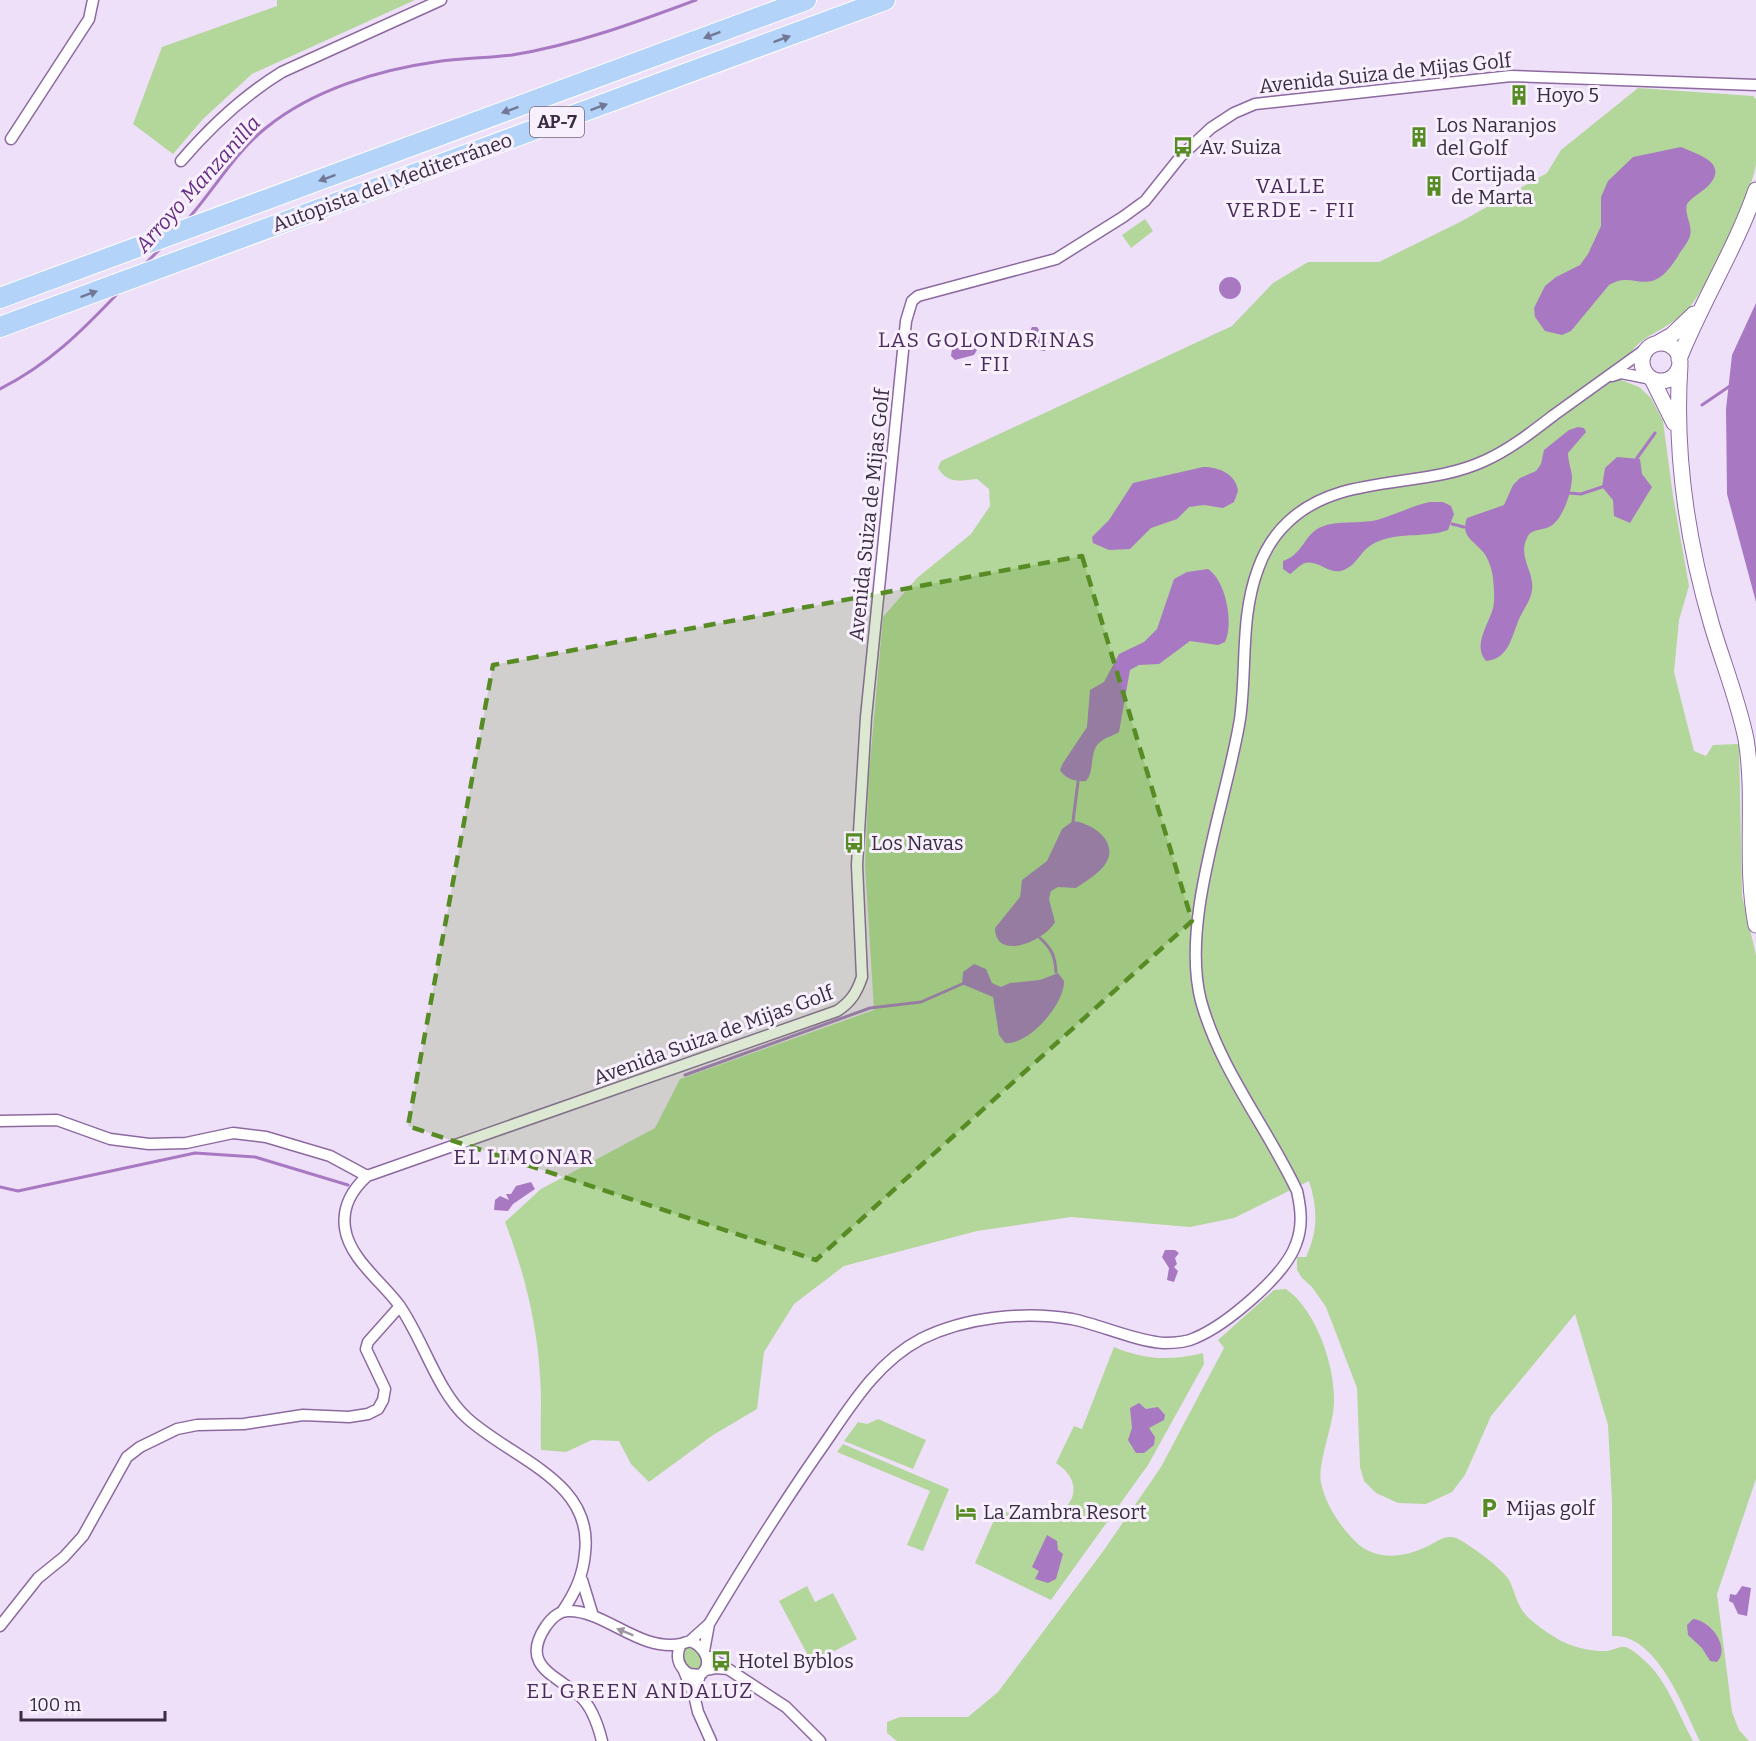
<svg xmlns="http://www.w3.org/2000/svg" width="1756" height="1741" font-family="Bitter,serif">
  <style>
    .green { fill: #b3d69a }
    .water { fill: #a879c2 }
    .lines { fill: none; stroke-linecap: round; stroke-linejoin: round }
    .stream { stroke: #a879c2; stroke-width: 3 }
    .street-casing { stroke: #8c69a0; stroke-width: 13 }
    .secondary-casing { stroke: #8c69a0; stroke-width: 17 }
    .highway-casing { stroke: #fff; stroke-width: 22 }
    .street { stroke: #fff; stroke-width: 10 }
    .secondary { stroke: #fff; stroke-width: 15 }
    .highway { stroke: #b4d3f8; stroke-width: 20 }
    .oneway { fill: #717795 }
    .oneway2 { fill: #9d96a2 }
    .marked { fill: #578b23; fill-opacity: 0.2; stroke: #578b23; stroke-width: 4.5; stroke-dasharray: 12 8; stroke-linejoin: round }
    .labels { text-anchor: middle; stroke-width: 6; stroke-linejoin: round; paint-order: stroke }
    .shield { fill: #f8f1fd; stroke: #74677c; stroke-width: 1.5 }
    .shield-label { font-size: 18px; font-weight: bold; fill: #3b2c44 }
    .street-label { font-size: 20px; fill: #3b2c44; stroke: #f8f1fd }
    .poi-label { font-size: 20px; fill: #3b2c44; stroke: #f8f1fd; text-anchor: start }
    .water-label { font-size: 21px; font-style: italic; fill: #672d84; stroke: #f8f1fd }
    .neighbourhood-label { font-size: 21px; letter-spacing: 1.5px; fill: #4b2b5d; stroke: #f8f1fd }
  </style>
  <rect width="100%" height="100%" fill="#efe0f9"/>
  <path class="green" d="M277,0H415L252,74L203,119L173,154L133,124L162,47L277,6Z
    M1638,88L1753,96L1756,99C1756,120 1756,143 1756,164C1752,193 1707,290 1687,310C1656,340 1633,331 1619,379L1639,387L1651,398L1663,421L1673,496L1689,586L1679,620L1674,672L1694,751L1706,756L1713,745L1739,744L1742,896L1756,955V1479L1717,1594L1732,1712L1739,1730L1749,1741H1700C1684,1709 1657,1633 1612,1636V1501L1608,1425L1575,1314L1491,1416L1465,1475L1452,1492L1426,1504L1398,1503L1376,1493L1364,1481L1360,1467L1357,1388L1326,1307L1312,1287L1302,1278L1297,1270V1257H1306C1318,1231 1318,1209 1309,1181L1234,1218L1190,1227L1071,1217L977,1231L844,1266L794,1304L764,1352L757,1409L713,1435L649,1482L631,1464L619,1441L592,1440L566,1452L541,1450C540,1425 542,1400 540,1376C537,1323 524,1271 505,1222L541,1189L655,1128L680,1079L874,1010L865,865L869,774L883,617L917,578L971,534L990,506L989,489L977,479C959,481 948,484 938,468L941,461L1232,326L1273,283L1308,262H1379L1462,221L1547,173L1561,150Z
    M1145,219L1153,231L1131,248L1122,235Z
    M1286,1289C1316,1310 1335,1365 1334,1402C1334,1424 1317,1464 1321,1483C1326,1505 1339,1525 1355,1541C1374,1561 1403,1558 1426,1547C1435,1543 1445,1534 1456,1538C1469,1544 1502,1568 1509,1580C1514,1589 1516,1601 1522,1610C1528,1619 1543,1630 1553,1636C1566,1645 1583,1650 1600,1651C1623,1652 1618,1636 1644,1660C1667,1680 1678,1714 1693,1741H897L887,1733V1722L900,1717H968L998,1692L1104,1550L1161,1467L1224,1348L1218,1340L1274,1290Z
    M1114,1347C1145,1360 1171,1361 1203,1353L1204,1364L1148,1465L1051,1600L975,1563L999,1509L1016,1516L1018,1510C1063,1531 1095,1488 1056,1463L1074,1426L1082,1429Z
    M878,1419L926,1440L913,1469L844,1441L858,1422L867,1424Z
    M843,1444L949,1489L923,1551L907,1545L930,1491L837,1452Z
    M807,1586L815,1602L833,1593L857,1639L812,1663L779,1601Z
    M689,1646L695,1647L703,1660L700,1669H691L684,1660L683,1651Z"/>
  <path class="water" d="M1681,147C1698,155 1732,163 1706,188C1699,194 1692,197 1687,204C1684,215 1693,225 1690,236C1688,243 1681,250 1678,256C1649,303 1636,268 1609,285L1571,331L1562,335L1545,331L1535,317L1534,308L1545,286L1556,277L1580,265L1588,254L1601,226V197L1608,181L1633,157Z
    M1219 288a11 11 0 1 1 22 0a11 11 0 1 1-22 0Z
    M1756,303V602L1727,494L1726,409L1732,355Z
    M1032,327H1037L1048,344L1045,351L1039,350L1029,333Z
    M972,345L977,350L974,355L955,360L951,356L952,349Z
    M1578,427L1584,428L1586,432L1568,453C1568,461 1571,468 1572,476C1572,491 1564,517 1551,526C1543,531 1531,528 1527,538C1519,554 1530,567 1532,582C1534,596 1526,605 1520,617C1512,634 1510,659 1486,661C1472,645 1489,624 1493,608C1495,600 1494,587 1493,579C1493,572 1488,558 1484,553C1474,540 1460,537 1467,518L1504,505L1513,485L1520,478L1536,471L1541,464L1544,450L1569,430Z
    M1617,457L1640,459L1642,474L1652,487L1630,523L1614,516L1613,500L1602,487L1605,468Z
    M1203,467C1219,467 1236,474 1238,491L1234,502L1223,508L1204,505L1189,507L1177,519L1151,528L1130,549L1109,550L1093,543L1092,537L1109,520L1133,483Z
    M1430,502H1443L1451,506L1454,514L1448,530C1426,538 1403,532 1379,541C1359,549 1360,563 1344,570C1329,576 1319,559 1305,563C1299,565 1295,571 1290,574L1283,569V561C1304,554 1303,535 1321,527C1337,520 1359,524 1377,520C1395,515 1411,506 1430,502Z
    M1208,569C1226,581 1234,623 1225,642L1218,645L1190,641L1159,664L1139,665L1130,670L1119,732C1113,736 1103,738 1098,744C1089,755 1095,771 1086,781C1076,782 1065,779 1060,770L1063,763L1087,727L1090,690L1104,682L1119,654L1144,642L1157,629L1174,579L1187,572Z
    M1073,821C1092,823 1119,841 1106,863C1100,873 1085,882 1076,888L1058,887L1051,891L1049,899L1055,922C1045,941 995,962 995,928L1020,897L1022,880L1047,861L1062,829Z
    M974,964L986,969L992,983L1001,987L1010,983L1040,980L1058,973L1064,981C1065,1004 1028,1046 1005,1043L999,1035L993,997L962,984L963,972Z
    M531,1182L535,1189L513,1204L508,1211L494,1210L495,1200L500,1196L509,1200L506,1194H511L516,1186Z
    M1165,1250H1175L1179,1253L1175,1258L1177,1264L1174,1267L1178,1271L1174,1282L1167,1280L1169,1268L1162,1257Z
    M1139,1403L1146,1409L1158,1407L1165,1415L1164,1420L1149,1428L1155,1437L1154,1445L1144,1453H1136L1128,1440L1132,1428L1130,1408Z
    M1047,1535L1057,1541L1058,1550L1063,1554L1056,1579L1048,1583L1035,1579L1039,1571L1032,1567Z
    M1742,1586L1751,1588L1747,1616L1738,1614L1733,1603L1729,1601L1730,1594L1736,1595Z
    M1693,1619C1710,1620 1731,1647 1717,1662L1710,1661L1702,1648L1688,1635L1687,1625Z"/>
  <g class="lines">
    <path class="stream" d="M187,220C214,190 235,152 267,127C313,90 378,70 435,62C461,58 487,58 512,55C575,45 637,22 696,0
      M146,263L160,249
      M0,389C49,364 81,332 119,292
      M1702,405L1730,386
      M1637,458L1655,433
      M1569,493L1581,494L1602,487
      M1452,524L1464,527
      M1073,821L1078,782
      M1040,938C1052,949 1055,956 1056,972
      M685,1075L870,1008L921,1002L962,984
      M0,1187L18,1191L195,1153L255,1157L348,1185"/>
    <g class="street-casing">
      <path id="street" d="M11,139L89,19L93,0
        M181,161C211,126 243,96 282,72L441,0
        M1612,376L1621,373L1651,379
        M0,1121L57,1120L110,1139L149,1144L186,1143L233,1133L266,1137L330,1156L367,1176
        M582,1580L593,1616
        M562,1612C575,1593 583,1576 585,1553C594,1481 512,1459 467,1418C437,1391 423,1339 399,1305C382,1282 349,1258 345,1228C342,1206 352,1190 367,1176L837,1011C851,1002 857,992 862,977L857,865L866,717L906,321L912,301L918,296L1056,259L1123,217L1145,201L1181,156L1211,128L1234,113L1255,104L1511,76L1756,85
        M709,1624C743,1567 778,1511 816,1456C846,1414 873,1364 921,1339C965,1317 1024,1311 1072,1319C1101,1325 1135,1341 1164,1343C1173,1343 1187,1342 1195,1338C1226,1325 1285,1276 1296,1244C1303,1226 1301,1209 1297,1191C1267,1127 1220,1070 1201,1001C1180,921 1227,801 1240,719C1247,669 1240,617 1258,569C1264,552 1275,534 1288,522C1340,472 1422,490 1484,461C1509,450 1532,432 1554,415C1586,392 1618,369 1650,346
        M0,1626L38,1578L64,1557L83,1536L127,1457L140,1447L177,1429L197,1425L244,1424L303,1415L349,1417L368,1414L378,1409L383,1400L385,1389L366,1349L368,1342L400,1306
        M690,1641C704,1646 715,1664 700,1675L689,1674C678,1667 675,1656 681,1644Z
        M690,1641L709,1624L704,1651
        M728,1669L786,1707L820,1741
        M705,1670L716,1668L728,1669L706,1655
        M684,1671L694,1695L700,1675
        M694,1695L698,1712L711,1741
        M602,1741C598,1725 592,1707 580,1696C556,1675 519,1666 546,1626C551,1619 559,1611 568,1611C605,1610 639,1652 681,1644"/>
    </g>
    <g class="secondary-casing">
      <path id="secondary" d="M1642 362a19 19 0 1 1 38 0a19 19 0 1 1-38 0Z
        M1656,344L1672,335L1694,314
        M1679,359C1702,301 1736,248 1756,190
        M1680,365C1674,453 1687,541 1712,626C1723,663 1738,700 1746,739C1756,800 1744,864 1756,925
        M1652,379L1674,423"/>
    </g>
    <g class="highway-casing">
      <path id="highway" d="M0,298L806,0
        M0,327L885,0"/>
    </g>
    <use href="#street" class="street"/>
    <use href="#secondary" class="secondary"/>
    <use href="#highway" class="highway"/>
  </g>
  <defs><path id="oneway-solid" d="M-6-.8H1V-3.2L6.5 0L1 3.2V.8H-6Z" transform="scale(1.5)"/></defs>
  <g class="oneway">
    <use href="#oneway-solid" transform="translate(712 35) rotate(159)"/>
    <use href="#oneway-solid" transform="translate(782 39) rotate(-20)"/>
    <use href="#oneway-solid" transform="translate(599 107) rotate(-20)"/>
    <use href="#oneway-solid" transform="translate(510 110) rotate(160)"/>
    <use href="#oneway-solid" transform="translate(327 178) rotate(160)"/>
    <use href="#oneway-solid" transform="translate(89 294) rotate(-20)"/>
  </g>
  <use class="oneway2" href="#oneway-solid" transform="translate(625 1632) rotate(-158)"/>
  <path class="marked" d="M1082,556L1192,921L816,1260L408,1126L493,665Z"/>
  <defs>
    <g id="building-bare" transform="scale(1.62)"><path d="M-4-6H4V6H1V3H-1V6H-4ZM-2.5-4.3h1.7v1.8h-1.7ZM.8-4.3h1.7v1.8H.8ZM-2.5-1h1.7V.8h-1.7ZM.8-1h1.7V.8H.8Z" fill="#578b23" stroke="#f8f1fd" stroke-width="2.5" paint-order="stroke"/></g>
    <g id="bus-bare" transform="scale(1.62)"><path d="M-5-6H5V4H4V6H2V4H-2V6H-4V4H-5ZM-3.5-4V0h7V-4ZM-3.5 1.2v1.5H-2V1.2ZM2 1.2v1.5H3.5V1.2Z" fill="#578b23" stroke="#f8f1fd" stroke-width="2.5" paint-order="stroke"/></g>
    <g id="parking-bare" transform="scale(1.62)"><path d="M-3.5-5.5H1a3.5 3.5 0 0 1 0 7H-1V5.5H-3.5ZM-1-3.4V-.6H.8a1.4 1.4 0 0 0 0-2.8Z" fill="#578b23" stroke="#f8f1fd" stroke-width="2.5" paint-order="stroke"/></g>
    <g id="hotel-bare" transform="scale(1.62)"><path d="M-6-4.5h1.5V1H6V5H4.5V3h-9V5H-6ZM-4 0a1.8 1.8 0 1 1 3.6 0ZM.5 0V-2.5h3Q6-2.5 6 0Z" fill="#578b23" stroke="#f8f1fd" stroke-width="2.5" paint-order="stroke"/></g>
  </defs>
  <g fill-rule="evenodd">
    <use href="#building-bare" x="1519" y="95"/>
    <use href="#building-bare" x="1419" y="137"/>
    <use href="#bus-bare" x="1183" y="147"/>
    <use href="#building-bare" x="1434" y="186"/>
    <use href="#bus-bare" x="854" y="843"/>
    <use href="#parking-bare" x="1489" y="1508"/>
    <use href="#hotel-bare" x="966" y="1512"/>
    <use href="#bus-bare" x="721" y="1661"/>
  </g>
  <g class="labels">
    <rect class="shield" x="530" y="107" width="54" height="30" rx="4.5"/>
    <g class="shield-label">
      <text x="557" y="128">AP-7</text>
    </g>
    <g class="street-label">
      <text transform="translate(1385 73) rotate(-6)" y="7">Avenida Suiza de Mijas Golf</text>
      <text transform="translate(392 182) rotate(-20)" y="7">Autopista del Mediterráneo</text>
      <text transform="translate(869 515) rotate(-84)" y="7">Avenida Suiza de Mijas Golf</text>
      <text transform="translate(713 1035) rotate(-20)" y="7">Avenida Suiza de Mijas Golf</text>
    </g>
    <g class="poi-label">
      <text x="1536" y="102">Hoyo 5</text>
      <text x="1436" y="132">Los Naranjos<tspan x="1436" dy="23">del Golf</tspan></text>
      <text x="1200" y="154">Av. Suiza</text>
      <text x="1451" y="181">Cortijada<tspan x="1451" dy="23">de Marta</tspan></text>
      <text x="871" y="850">Los Navas</text>
      <text x="1506" y="1515">Mijas golf</text>
      <text x="983" y="1519">La Zambra Resort</text>
      <text x="738" y="1668">Hotel Byblos</text>
    </g>
    <g class="water-label">
      <text transform="translate(198 184) rotate(-48)" y="7">Arroyo Manzanilla</text>
    </g>
    <g class="neighbourhood-label">
      <text x="1291" y="193">VALLE<tspan x="1291" dy="24">VERDE - FII</tspan></text>
      <text x="987" y="347">LAS GOLONDRINAS<tspan x="987" dy="24">- FII</tspan></text>
      <text x="524" y="1164">EL LIMONAR</text>
      <text x="640" y="1698">EL GREEN ANDALUZ</text>
    </g>
  </g>
  <path d="M21 1711v9h144v-9" fill="none" stroke="#3b2c44" stroke-width="3"/>
  <text x="30" y="1711" font-size="18" fill="#3b2c44" stroke="#f8f1fd" stroke-width="4.5" paint-order="stroke">100 m</text>
</svg>
